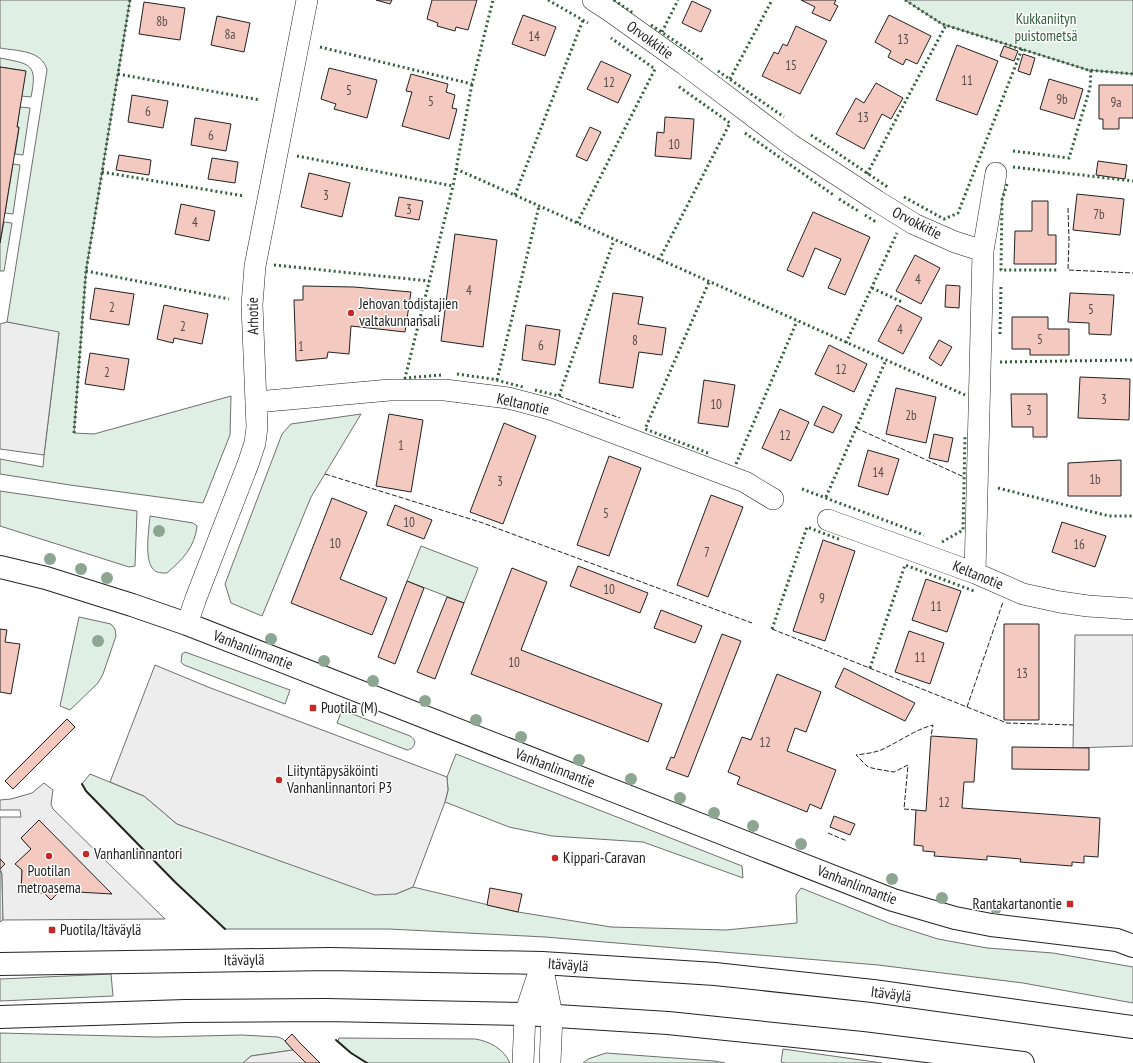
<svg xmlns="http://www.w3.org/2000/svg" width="1133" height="1063" font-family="'PT Sans Narrow',sans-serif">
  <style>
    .green { fill: #e0efe3; stroke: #6f6f6f }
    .parking { fill: #ededed; stroke: #6f6f6f; fill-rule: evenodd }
    .building { fill: #f3c9c0; stroke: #222 }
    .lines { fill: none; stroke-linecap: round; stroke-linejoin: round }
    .street-casing { stroke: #222; stroke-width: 22 }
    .secondary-casing { stroke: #222; stroke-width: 24 }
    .primary-casing { stroke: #222; stroke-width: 24 }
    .street { stroke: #fff; stroke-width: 21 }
    .secondary { stroke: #fff; stroke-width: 22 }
    .primary { stroke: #fff; stroke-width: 22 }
    .hedge { stroke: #2f5e38; stroke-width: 3; stroke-dasharray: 2 3; stroke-linecap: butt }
    .fence { stroke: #222; stroke-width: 1; stroke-dasharray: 5 2; stroke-linecap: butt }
    .wall { stroke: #222; stroke-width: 2 }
    .tree { fill: #8da692 }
    .poi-dot { fill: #c62828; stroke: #fff; stroke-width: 1.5 }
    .labels { text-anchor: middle; stroke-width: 3; stroke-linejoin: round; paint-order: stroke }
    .number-label { font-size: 13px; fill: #564c4a }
    .park-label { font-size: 15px; fill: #2f5e38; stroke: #fff }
    .street-label { font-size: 15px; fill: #222; stroke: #fff }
    .poi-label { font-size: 15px; fill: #222; stroke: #fff; text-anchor: start }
  </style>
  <rect width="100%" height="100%" fill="#fff"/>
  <path class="green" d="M0,0H130L86,271L74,433L94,434L231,396L230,435L203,503L70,485L0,474V459L43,467L44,455L59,333L7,322L47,70C42,50 17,51 0,48Z
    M905,0H1133V74L1088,70L942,24Z
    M0,58C30,64 38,63 31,97L21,96L25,71L0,67Z
    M20,107L30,108L23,155L15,154L19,128L17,127Z
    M13,164L20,165L13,214L5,213Z
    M4,222L12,223L4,271H0V243Z
    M361,414L311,497L262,616L231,603L225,584L282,434L291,424Z
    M0,491L137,511L135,566L129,567L0,526Z
    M150,516L193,523L197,526C195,547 182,560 167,573C162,573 156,573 153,569C144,559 149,529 150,516Z
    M421,546L478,568L464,603L407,581Z
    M79,617L111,624L115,629L116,636L103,674L98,683L70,710L60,706Z
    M185,652L290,690L285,704L184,665L181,662L182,654Z
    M342,710L410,736C418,740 415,749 407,750L337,723Z
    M456,754L742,866L743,878L643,842L552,836L509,827L445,802L448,790L447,777Z
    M90,774L144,796L177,824L396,894L413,887L518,912L611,927L726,930L797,923L796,895L801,888L891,924L938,939L987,948L1053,953L1133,967V1003L1023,983L878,965L545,937L389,929H225L175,882L86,791L82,784Z
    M0,871L2,874L3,920L0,922Z
    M111,974L113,996L0,1001V979Z
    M0,1033L157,1037L242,1035L278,1037L283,1039L293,1050L251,1056L243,1063H0Z
    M339,1038L475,1039C489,1041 504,1049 510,1063H367L351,1053L338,1041Z
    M783,1049L882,1063H785L781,1062Z
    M606,1053L714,1061L725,1063H583L588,1059Z"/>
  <path class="parking" d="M7,322L59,332L44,455L0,449V324Z
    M1075,635H1133V746L1073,748Z
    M155,665L208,687L447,777L448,790L445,802L413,887L396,894L375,895L177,824L144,796L110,782Z
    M44,783L53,790L51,804L53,809L165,919L3,920L2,874L0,869L5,864L0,859V817H21L20,810H0V800L11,799L32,793ZM39,820L60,891L51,900L44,893H21L22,870L16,864L31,849L21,838Z
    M293,1050L306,1063H243L251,1056Z"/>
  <path class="building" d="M376,0H392L390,4Z
    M432,0H477L468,30L456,27L455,31L437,26L438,23L427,19Z
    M801,0H836L834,4L838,6L830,21L812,13L815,7Z
    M692,1L711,10L701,32L682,23Z
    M144,2L185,8L180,40L139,34Z
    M523,15L556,27L545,56L512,44Z
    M889,15L931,36L917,64L906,59L903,65L888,57L891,51L875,42Z
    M217,16L250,23L244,52L211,45Z
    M796,26L827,41L800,94L762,76L774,52L778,54L783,44L787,46Z
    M957,45L998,61L977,115L936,100Z
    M1004,46L1018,51L1014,61L1000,56Z
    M1023,54L1035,58L1030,75L1018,71Z
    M601,61L631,75L618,103L587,89Z
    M0,67L26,71L17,127H19L0,243Z
    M329,68L377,80L367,118L334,109L336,104L321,99Z
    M411,74L448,84L446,92L455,95L452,108L457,109L449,139L402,126L412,92L406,91Z
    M1049,79L1083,89L1074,119L1040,109Z
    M876,83L903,98L891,119L882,114L864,149L836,134L856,98L864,103Z
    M1099,85H1133V118H1119V129H1103V119H1099Z
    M132,95L168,101L163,128L128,122Z
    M665,117L694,119L691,159L655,156L657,132L664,133Z
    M195,118L231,124L226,151L191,145Z
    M590,127L601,132L587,161L576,156Z
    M119,155L151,160L149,175L116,170Z
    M212,158L238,162L235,183L208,179Z
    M1098,161L1127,165L1125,179L1096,175Z
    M309,173L350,183L342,217L301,207Z
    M1077,194L1124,199L1120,235L1073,230Z
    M399,197L423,201L419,220L395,216Z
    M1032,201H1048V235H1056V264H1014L1015,231H1032Z
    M181,204L215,211L209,241L175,234Z
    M813,212L870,237L845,295L828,288L841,259L815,248L803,277L787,270Z
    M455,234L497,240L483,347L441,341Z
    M915,255L940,268L921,304L896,291Z
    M946,285L960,286L959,308L945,307Z
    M303,286L354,287L411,292L405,332L351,326L349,354L328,352L327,358L296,361L294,300H303Z
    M95,288L134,294L129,325L90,319Z
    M613,293L643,297L638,324L666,328L662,355L639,352L633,388L599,383Z
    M1070,293L1114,295L1111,335L1089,334V323L1068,322Z
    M164,305L208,314L202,344L174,338L173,343L157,339Z
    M897,305L922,318L903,354L878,341Z
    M1012,317H1048V329H1069V355H1030V349H1012Z
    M526,325L560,330L555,365L522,360Z
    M939,340L952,347L941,366L929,358Z
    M829,345L867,364L854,392L815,374Z
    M90,353L129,359L124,390L85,384Z
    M1080,377L1130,379L1129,420L1078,418Z
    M704,380L735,385L728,427L698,423Z
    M896,388L936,397L926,443L886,434Z
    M1011,394H1047V437H1033V427H1012Z
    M823,406L842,415L833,433L814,425Z
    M780,409L809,422L791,461L762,448Z
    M389,414L423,420L411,492L376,486Z
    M504,423L536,436L503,524L470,512Z
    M934,434L953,438L948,462L929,458Z
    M868,450L899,459L888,495L858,486Z
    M609,456L641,468L609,556L577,545Z
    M1121,460V496H1068V463Z
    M711,495L743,507L708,597L677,585Z
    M332,498L367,512L340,579L387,598L372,635L291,603Z
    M395,505L432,520L424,539L387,525Z
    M1062,522L1106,536L1095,567L1052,552Z
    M823,540L855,551L825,641L793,631Z
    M578,566L648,593L640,613L570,586Z
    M512,568L547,582L521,650L662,704L648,742L471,674Z
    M926,579L961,591L947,632L912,620Z
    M407,581L424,588L395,664L378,657Z
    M447,597L464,603L435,679L417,672Z
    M661,610L702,626L695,643L654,628Z
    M1004,624H1039V720H1004Z
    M0,629L7,630L5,642L20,644L11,694L0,692Z
    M909,631L944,643L930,684L895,672Z
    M722,634L741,641L688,777L666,769L671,757L674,758Z
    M844,668L915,703L905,721L835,687Z
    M777,674L821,692L806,732L795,728L787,751L836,770L821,809L810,804L807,812L737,784L740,777L728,772L742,737L751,740Z
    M67,719L75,727L13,789L5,781Z
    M931,736L977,739L974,782H964L962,808L1100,818L1098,857L1084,856V863L1072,862V866L1020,862L1021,859L987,856V860L934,856L935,852L923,851V846L914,845L916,810L926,811Z
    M1012,747L1089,748V770L1012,769Z
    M834,816L855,824L850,835L830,827Z
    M39,820L112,894L60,891L51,900L44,893H21L22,870L15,864L31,849L21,838Z
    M0,859L5,864L0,869Z
    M490,888L522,894L518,912L487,905Z
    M292,1034L300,1043L320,1063H306L293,1050L285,1041Z"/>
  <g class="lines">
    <g class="street-casing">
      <path id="street" d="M593,0L610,11L684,64L790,144L877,201L914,224L955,242L983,251L975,573
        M983,251L996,173
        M256,402L390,390H445L508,398L550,409L745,482L773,499
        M828,520L975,573L1023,594L1060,602L1088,606L1133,609
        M187,624L196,598L248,464L255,443L257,427L252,305L255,266L307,0
        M542,965L552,1015L550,1063
        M523,1063L525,1014L542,963"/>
    </g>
    <g class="secondary-casing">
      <path id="secondary" d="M0,567L46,578L132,605L187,624L893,900L955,918L991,925L1117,940L1133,946"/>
    </g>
    <g class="primary-casing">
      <path id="primary" d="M0,964L329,959L542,963L715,974L873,991L1133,1027
        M0,1017L185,1011L326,1010L525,1014L668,1023L862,1043L1023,1063"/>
    </g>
    <use href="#street" class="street"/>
    <use href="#secondary" class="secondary"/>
    <use href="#primary" class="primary"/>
    <path class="hedge" d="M548,0L588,23
      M614,0L633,13
      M905,0L942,24L1088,70L1133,74
      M651,25L703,60
      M662,32L678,0
      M320,47L472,84L493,0
      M718,71L784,117
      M118,74L260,100
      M730,79L772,0
      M745,133L835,196
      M811,135L889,188
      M1013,151L1069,158L1090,88L1091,70
      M297,156L453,186L472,84
      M1013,167L1133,181
      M456,169L965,395
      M102,172L244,196
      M867,174L946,25
      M1007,184L1002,200L1001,270H1059
      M515,195L583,20
      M904,197L944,219L958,213L1022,49
      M839,199L860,212
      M865,215L876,222
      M577,223L655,69L611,38
      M659,260L730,123L678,86
      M274,265L429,281
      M86,271L229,299
      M872,288L902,302
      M1000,334L1001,284
      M846,343L897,233
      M1000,362L1133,360
      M457,374L492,379L523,387
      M441,375L405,378L453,186
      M497,380L539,206
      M535,390L559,396L614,240
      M74,433L86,271L130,0
      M708,453L645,429L709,282
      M736,464L797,321
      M998,488L1109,516H1133
      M802,489L924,535
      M826,497L886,360
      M942,542L963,530L965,436
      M772,629L807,527L841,540
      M870,668L905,565L974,591"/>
    <path class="fence" d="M1068,208L1069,240L1068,270L1133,273
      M559,396L620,418
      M856,428L964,477
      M325,474L480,522L752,623
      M772,629L1007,723L1073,725
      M967,707L1003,602
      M916,810L904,809L908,765L894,772L876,769L868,767L856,755C864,754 873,753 881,750C899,742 914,730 933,725L931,736
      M828,833L847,841"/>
    <path class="wall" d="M82,784L86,791L175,882L225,929
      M336,1040L351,1053L367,1063"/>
  </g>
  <g class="tree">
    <circle cx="159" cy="531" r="6"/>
    <circle cx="50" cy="559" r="6"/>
    <circle cx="81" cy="569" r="6"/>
    <circle cx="107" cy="578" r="6"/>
    <circle cx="271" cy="639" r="6"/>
    <circle cx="98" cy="641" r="6"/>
    <circle cx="324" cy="661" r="6"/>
    <circle cx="373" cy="681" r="6"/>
    <circle cx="425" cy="701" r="6"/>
    <circle cx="476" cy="720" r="6"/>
    <circle cx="521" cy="737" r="6"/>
    <circle cx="579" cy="760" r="6"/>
    <circle cx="631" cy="779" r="6"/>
    <circle cx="680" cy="798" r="6"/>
    <circle cx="714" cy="813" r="6"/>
    <circle cx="753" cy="826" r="6"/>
    <circle cx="801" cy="844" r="6"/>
    <circle cx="892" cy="879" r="6"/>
    <circle cx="942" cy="898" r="6"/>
    <circle cx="996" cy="908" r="6"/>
  </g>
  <g class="poi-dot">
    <circle cx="351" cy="313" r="4"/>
    <rect x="309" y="704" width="8" height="8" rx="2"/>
    <circle cx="279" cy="780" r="4"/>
    <circle cx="86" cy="854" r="4"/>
    <circle cx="49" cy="856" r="4"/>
    <circle cx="555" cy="858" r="4"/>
    <rect x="1066" y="900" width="8" height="8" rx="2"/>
    <rect x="48" y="926" width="8" height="8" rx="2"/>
  </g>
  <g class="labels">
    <g class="number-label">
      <text x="162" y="26">8b</text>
      <text x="230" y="39">8a</text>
      <text x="534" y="41">14</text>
      <text x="903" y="44">13</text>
      <text x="791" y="70">15</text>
      <text x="967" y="85">11</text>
      <text x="609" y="87">12</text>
      <text x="349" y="95">5</text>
      <text x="1062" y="104">9b</text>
      <text x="431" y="106">5</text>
      <text x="1116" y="107">9a</text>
      <text x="148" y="116">6</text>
      <text x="863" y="122">13</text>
      <text x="211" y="140">6</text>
      <text x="674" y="149">10</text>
      <text x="326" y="200">3</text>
      <text x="409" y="214">3</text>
      <text x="1099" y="219">7b</text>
      <text x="195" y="227">4</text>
      <text x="918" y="284">4</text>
      <text x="469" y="295">4</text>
      <text x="112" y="312">2</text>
      <text x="1091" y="314">5</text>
      <text x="183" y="331">2</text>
      <text x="900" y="334">4</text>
      <text x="1040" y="344">5</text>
      <text x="635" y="345">8</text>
      <text x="541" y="350">6</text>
      <text x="301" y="351">1</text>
      <text x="841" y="374">12</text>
      <text x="107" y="377">2</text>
      <text x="1104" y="404">3</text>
      <text x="716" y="409">10</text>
      <text x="1029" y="415">3</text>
      <text x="911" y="420">2b</text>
      <text x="785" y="440">12</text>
      <text x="401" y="450">1</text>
      <text x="878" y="477">14</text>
      <text x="1095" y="484">1b</text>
      <text x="500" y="486">3</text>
      <text x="606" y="518">5</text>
      <text x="409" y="527">10</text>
      <text x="335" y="548">10</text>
      <text x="1079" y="549">16</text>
      <text x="707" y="557">7</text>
      <text x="609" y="594">10</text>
      <text x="822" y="603">9</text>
      <text x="936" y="611">11</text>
      <text x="920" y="662">11</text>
      <text x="514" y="667">10</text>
      <text x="1022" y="678">13</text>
      <text x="765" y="747">12</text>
      <text x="944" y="807">12</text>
    </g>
    <g class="park-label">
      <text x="1046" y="24">Kukkaniityn<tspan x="1046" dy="17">puistometsä</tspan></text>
    </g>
    <g class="street-label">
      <text transform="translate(650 40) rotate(36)" y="5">Orvokkitie</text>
      <text transform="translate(917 223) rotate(27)" y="5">Orvokkitie</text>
      <text transform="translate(253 316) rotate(-91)" y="5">Arhotie</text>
      <text transform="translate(523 404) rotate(13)" y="5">Keltanotie</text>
      <text transform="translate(978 575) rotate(22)" y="5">Keltanotie</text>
      <text transform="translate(253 650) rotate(21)" y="5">Vanhanlinnantie</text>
      <text transform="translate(555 768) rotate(21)" y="5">Vanhanlinnantie</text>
      <text transform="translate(857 885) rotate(21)" y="5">Vanhanlinnantie</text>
      <text transform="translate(244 960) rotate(-1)" y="5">Itäväylä</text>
      <text transform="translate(568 965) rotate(4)" y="5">Itäväylä</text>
      <text transform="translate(891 994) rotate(7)" y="5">Itäväylä</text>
    </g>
    <g class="poi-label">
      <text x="359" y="309">Jehovan todistajien<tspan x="359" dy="17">valtakunnansali</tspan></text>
      <text x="321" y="713">Puotila (M)</text>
      <text x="287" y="776">Liityntäpysäköinti<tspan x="287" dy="17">Vanhanlinnantori P3</tspan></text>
      <text x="94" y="859">Vanhanlinnantori</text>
      <text x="563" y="863">Kippari-Caravan</text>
      <text x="49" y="876" text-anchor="middle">Puotilan<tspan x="49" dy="17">metroasema</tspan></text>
      <text x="1062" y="909" text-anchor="end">Rantakartanontie</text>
      <text x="60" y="935">Puotila/Itäväylä</text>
    </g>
  </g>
</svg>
